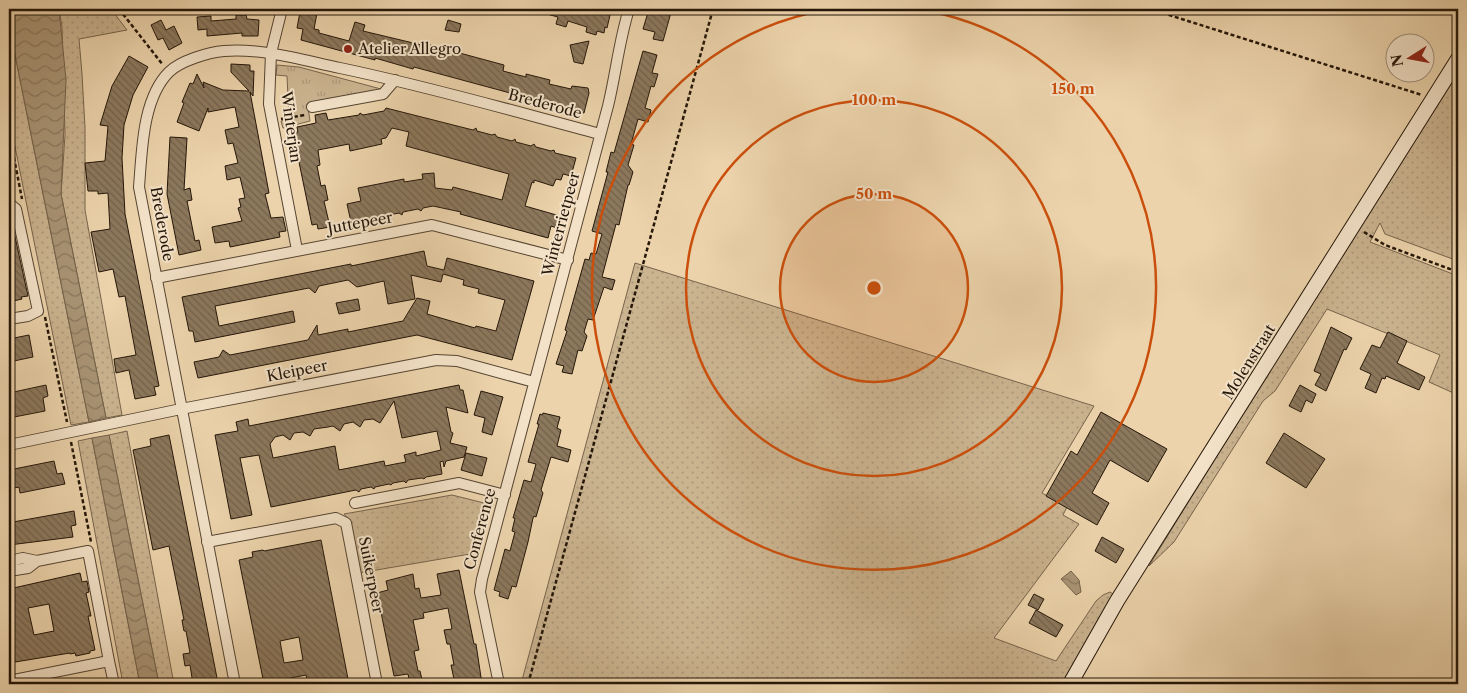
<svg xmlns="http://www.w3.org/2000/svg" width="1467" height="693" font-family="'Libre Caslon Text',serif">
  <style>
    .grass { fill: url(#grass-dots); stroke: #77644c }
    .park { fill: url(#park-tufts); stroke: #77644c }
    .water { fill: url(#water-waves); stroke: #736149 }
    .building { fill: url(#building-back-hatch); stroke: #241609; fill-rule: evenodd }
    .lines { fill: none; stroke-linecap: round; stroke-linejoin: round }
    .street-casing { stroke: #564532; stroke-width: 12 }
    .secondary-casing { stroke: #241609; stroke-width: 16 }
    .path { stroke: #241609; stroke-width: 2.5; stroke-dasharray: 4 2.5; stroke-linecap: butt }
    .street { stroke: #f3e2c8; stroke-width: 10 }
    .secondary { stroke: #f3e2c8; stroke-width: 14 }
    .ring { fill: none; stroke: #cb4f0c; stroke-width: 2.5 }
    .poi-dot { fill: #8f2418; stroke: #f3e2c8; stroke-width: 2 }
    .labels { text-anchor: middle; stroke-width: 4; stroke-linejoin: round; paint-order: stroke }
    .poi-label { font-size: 15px; fill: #241609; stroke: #f3e2c8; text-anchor: start }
    .street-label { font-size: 15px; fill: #241609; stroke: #f3e2c8 }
    .centre { fill: #cb4f0c; stroke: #f3e2c8; stroke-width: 2.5 }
    .ring-label { font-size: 15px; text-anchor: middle; font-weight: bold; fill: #cb4f0c; stroke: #f3e2c8; stroke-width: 4; stroke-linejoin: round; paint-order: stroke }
  </style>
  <defs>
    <pattern id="grass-dots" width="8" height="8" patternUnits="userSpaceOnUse" patternTransform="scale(1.25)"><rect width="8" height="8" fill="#cab38f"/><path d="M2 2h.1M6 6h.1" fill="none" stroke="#ad997a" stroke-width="1.8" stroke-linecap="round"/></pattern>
    <pattern id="park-tufts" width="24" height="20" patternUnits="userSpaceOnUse" patternTransform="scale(1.25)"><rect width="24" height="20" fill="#cab38f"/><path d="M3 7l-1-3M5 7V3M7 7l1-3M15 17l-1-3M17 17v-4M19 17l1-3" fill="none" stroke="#ad997a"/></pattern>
    <pattern id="water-waves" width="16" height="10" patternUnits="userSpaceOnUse" patternTransform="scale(1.25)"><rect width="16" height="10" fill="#a89374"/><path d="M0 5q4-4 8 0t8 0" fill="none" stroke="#89775d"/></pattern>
    <pattern id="building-back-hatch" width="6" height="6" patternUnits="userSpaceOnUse" patternTransform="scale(1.25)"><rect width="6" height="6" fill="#8c785d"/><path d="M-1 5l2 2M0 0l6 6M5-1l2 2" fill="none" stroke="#72614b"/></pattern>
  </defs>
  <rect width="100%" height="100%" fill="#ecd3ab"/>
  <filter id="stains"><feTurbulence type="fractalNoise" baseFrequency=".004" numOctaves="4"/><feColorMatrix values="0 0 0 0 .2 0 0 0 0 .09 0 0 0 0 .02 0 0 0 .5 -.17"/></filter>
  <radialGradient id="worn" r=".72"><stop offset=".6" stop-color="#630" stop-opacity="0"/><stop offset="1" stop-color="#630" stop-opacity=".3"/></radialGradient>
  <path class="grass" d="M59,9H111L127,30L79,39L82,74L85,128V210L122,415L106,418L61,194L65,135L62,27Z
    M9,25L89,422L71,425L9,117Z
    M1458,73V261L1385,234L1380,223L1370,242L1458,276V395L1429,382L1440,355L1327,309L1275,391L1263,401L1174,542L1149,566L1301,319Z
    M635,263L1094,406L1042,493L1067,507L1063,515L1079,524L994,638L1056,661L1096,601L1103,595L1110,592L1113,594L1062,684H521Z
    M127,431L174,684H159L109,435Z
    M92,438L140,684H123L78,441Z
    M452,495L484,503L470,554L359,573L348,519L344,514Z"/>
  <path class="park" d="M277,65L299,67L381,89L380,93L308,107L310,121L283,128L281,121L289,119L287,76L276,75Z"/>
  <path class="water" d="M9,9H59L66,80L61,194L106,418L89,422L9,25Z
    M109,435L159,684H140L92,438Z
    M1071,571L1079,580L1081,592L1076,595L1061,579Z"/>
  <path class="building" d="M540,9H605L611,11L607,28L605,27L604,33L597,31L596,35L586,32L587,27L568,21L566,27L556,24L558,17L539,12Z
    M649,9H672L663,41L653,39L655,32L643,29Z
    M307,11L317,13L314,29L319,30V33L349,41L355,22L365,25L363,31L430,47V45L504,65L503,71L526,77V74L550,80L549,84L571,89L572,86L588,88L589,93L584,113L414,67L413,69L375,58V60L301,40L303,29L297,28L300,12L307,14Z
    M236,15H246L247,19L259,20L258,36H242V33L207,36V29L198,30L197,17L211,16V21L236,19Z
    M161,20L166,30L174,26L182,43L169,50L163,38L158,40L151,25Z
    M448,20L461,24L459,32L445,30Z
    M589,41L583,64L574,62L570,45Z
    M643,51L657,55L652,73L658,74L654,87L651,86L645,108L651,110L648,122L638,119L631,144L634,145L628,165L633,172L629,185H628L619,225L616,224L602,277L615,280L612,290L604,287L593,320L588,319L584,332L587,336L582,351L578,350L572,374L562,372L564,366L556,364L567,331L565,330L585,259L589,260L591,253L596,254L602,234L592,231L608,172H606L611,152L614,153Z
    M129,56L148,67L133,95L124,125L122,158L125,214L159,386L154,387L156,395L135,399L129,370L116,373L114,359L136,355L125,296L119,297L113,269L99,272L91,232L110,229L108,193L98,194V191H88L85,163L105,161L108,126L100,125L112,86Z
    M231,64L250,65V71H254L253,96L250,92L269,193L265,194L271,218L283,217L286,231L279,232L280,237L230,247L229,241L215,243L212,227L242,221L238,208L241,207L239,199L245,198L240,177L227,180L225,166L238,163L233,143L228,144L225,130L239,127L235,107L208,112V108L199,131L177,122L184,103L182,102L190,83L193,84L197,74L204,88L203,82L223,90L249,91L231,72Z
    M386,108L473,130L476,128L477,131L492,135L495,134L497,137L512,141L515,139L516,142L531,146L534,144L536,147L551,151L554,150L555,153L576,158L571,176L563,174L561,180L556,179L553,186L534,180V183L532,182L525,206L560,216L557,228L551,226L548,238L460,214L461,212L433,206L423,208L421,211L418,209L403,212L402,215L399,213L384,216L381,219L379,217L364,220L362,223L359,221L351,222L347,204L361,201L358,188L404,179V182L423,179L422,174L434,173L435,188L452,190L453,187L502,200L509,174L406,146L409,132L392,128L386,138L381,139L382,144L350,151L349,144L318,150L320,165L317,166L321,186L325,185L328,200L324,201L330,227L318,229L317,224L312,225L293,133L298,132L297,127L316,123L315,115L326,113L328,120L359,115L360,113L363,115L384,111Z
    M170,137L187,138L184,190L190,188L192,200L187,201L195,241L199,240L201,250L179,255L167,194Z
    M9,223H12L28,296L21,297L22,299L9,302Z
    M424,251L427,266L444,270L447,258L534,281L512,360L417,335L198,378L194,362L219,357L223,350L230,355L308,340L317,325L318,335L348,329V332L403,321L417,298L430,301L427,314L475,328L476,326L496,331L505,300L478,293L479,289L463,285L464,280L443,274L441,282L411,275L415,299L388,304L384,281L357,287L348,280L319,286L315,293L309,288L215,306L219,326L293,311L295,322L195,342L193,331H189L182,297L351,264V266Z
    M358,299L360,310L339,314L336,303Z
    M1331,327L1352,338L1346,350L1344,349L1326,391L1315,385L1321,374L1314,371Z
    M1388,332L1407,341L1397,363L1425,377L1419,390L1386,376L1385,379L1382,378L1376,393L1365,388L1371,374L1360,369L1372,345L1380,348Z
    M29,335L33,357L9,362V339Z
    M46,385L48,396L43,398L45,411L9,418V393Z
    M459,385L460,390H463L468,413L446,407L451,432L453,433L450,443L467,447L464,457L446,461L444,467L443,461L440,462L442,474L426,477L424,479L422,478L408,480L406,483L404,481L393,483L391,485L389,484L375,487L374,489L371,487L361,489L359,492L356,490L271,507L259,455L240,458L252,515L231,519L215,435L238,431L236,422L248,419L249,426ZM394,401L402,438L437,431L441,450L416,456V452L404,455L406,462L395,464L385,466L384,461L339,470L335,446L273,458L270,444L275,437L283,435L290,440L294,433L303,432L310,436L314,429L328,427L333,426L340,431L344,424L353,422L360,427L364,420L373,419L380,423Z
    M1300,385L1316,394L1312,403L1306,400L1301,412L1289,406Z
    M481,391L503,397L492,435L482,432L485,418L474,415Z
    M1101,412L1167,449L1148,482L1110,460L1092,493L1109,503L1097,525L1046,496L1071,451L1077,455Z
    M543,413L560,417L557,428L561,430L557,446L571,450L568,462L551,457L541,490L543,493L536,517L534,516L533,518L528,542L516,587L512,586L508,599L499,596L500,592L494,590L505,549L510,551L515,532L512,531L515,518H513L524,480L531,482L536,464L528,462L539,424H537L540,414L542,415Z
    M1284,433L1325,459L1306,488L1266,463Z
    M169,435L218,683L212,684H193L190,665L185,666L183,654L190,653L186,631H184L183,626L182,620H184L169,546L153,550L133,450L151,446L150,439Z
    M466,453L487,458L482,476L461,470Z
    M54,461L57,474L62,473L65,484L20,493L19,487L9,489V470Z
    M74,511L76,525L71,526L73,537L9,545V526L13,525V522Z
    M1102,537L1124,549L1116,563L1095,551Z
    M321,540L349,684H308L306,675L280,680L281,684H264L239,560L253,557L252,552L263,550L264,551ZM299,637L303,660L284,663L280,641Z
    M459,570L474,644H476L482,684H455L451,665H454L450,644H447L444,630L452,629L448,608L423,613L424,618L413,620L419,650L414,651L418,671H420L423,684H410L408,674L394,676L377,593L388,590L386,581L413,574L415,589L419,588L421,598L441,595L437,574Z
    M80,573L82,582L87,581L89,592L86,593L91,616H88L95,650L90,651V653L76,656L75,653L70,654V653L9,663V589ZM49,604L54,631L34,635L28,608Z
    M1034,594L1044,599L1038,610L1028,605Z
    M1036,610L1063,625L1056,637L1029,623Z"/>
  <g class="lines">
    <g class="street-casing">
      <path id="street" d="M282,9L271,53L269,104L297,250
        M312,107L383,94L395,80
        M9,203L16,209L38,311L28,316L9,319
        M156,278L432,225L568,260
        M9,445L181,409L436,360L457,361L534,382
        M355,503L459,483L505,495
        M207,542L336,518L346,523L377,684
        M9,561L23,558L37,561
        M9,571L28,568L37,561L88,551L109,661L9,681
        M109,661L114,684
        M235,684L139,187C142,152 142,99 169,72C180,61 209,52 224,51C263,48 302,60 340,68C427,86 513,111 600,134
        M499,684L480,592L482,579L608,106C616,73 619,41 629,9"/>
    </g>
    <g class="secondary-casing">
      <path id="secondary" d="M1070,684L1117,601L1458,59"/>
    </g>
    <path class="path" d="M119,9L163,65
      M1150,9L1422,95
      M281,119L305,115
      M9,132L22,199
      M1364,232L1385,245L1458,272
      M45,317L67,422
      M71,442L91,542
      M528,684L713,9"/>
    <use href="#street" class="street"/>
    <use href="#secondary" class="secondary"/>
  </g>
  <circle cx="874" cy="288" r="94" fill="#cb4f0c" fill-opacity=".12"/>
  <g class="ring">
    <circle cx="874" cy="288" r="94"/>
    <circle cx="874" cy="288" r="188"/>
    <path d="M916 9A282 282 0 1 1 832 9"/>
  </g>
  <circle class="poi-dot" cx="348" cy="49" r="5"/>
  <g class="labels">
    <g class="poi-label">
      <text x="358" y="54">Atelier Allegro</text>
    </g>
    <g class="street-label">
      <text transform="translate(545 104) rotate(15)" y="5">Brederode</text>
      <text transform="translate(291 127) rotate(82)" y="5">Winterjan</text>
      <text transform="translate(360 223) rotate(-10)" y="5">Juttepeer</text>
      <text transform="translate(162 224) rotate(80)" y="5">Brederode</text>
      <text transform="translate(561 224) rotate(-75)" y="5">Winterrietpeer</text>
      <text transform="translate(1249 362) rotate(-58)" y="5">Molenstraat</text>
      <text transform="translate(297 371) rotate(-11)" y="5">Kleipeer</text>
      <text transform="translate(480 529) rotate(-75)" y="5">Conference</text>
      <text transform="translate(371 575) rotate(79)" y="5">Suikerpeer</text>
    </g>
  </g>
  <circle cx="874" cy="288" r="8" class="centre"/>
  <g class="ring-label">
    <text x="1073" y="94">150 m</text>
    <text x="874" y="105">100 m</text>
    <text x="874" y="199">50 m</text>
  </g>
  <rect width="1467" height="693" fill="none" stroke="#ecd3ab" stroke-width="30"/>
  <rect x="10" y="10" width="1447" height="673" fill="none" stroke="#241609" stroke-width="2.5"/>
  <rect x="15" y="15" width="1437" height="663" fill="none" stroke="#241609"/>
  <g transform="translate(1410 58) rotate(259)"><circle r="24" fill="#f3e2c8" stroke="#a0907c"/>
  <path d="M0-4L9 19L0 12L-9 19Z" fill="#8f2418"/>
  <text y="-8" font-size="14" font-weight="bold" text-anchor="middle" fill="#241609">N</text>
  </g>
  <rect width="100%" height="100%" filter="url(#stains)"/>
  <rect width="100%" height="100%" fill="url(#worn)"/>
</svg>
